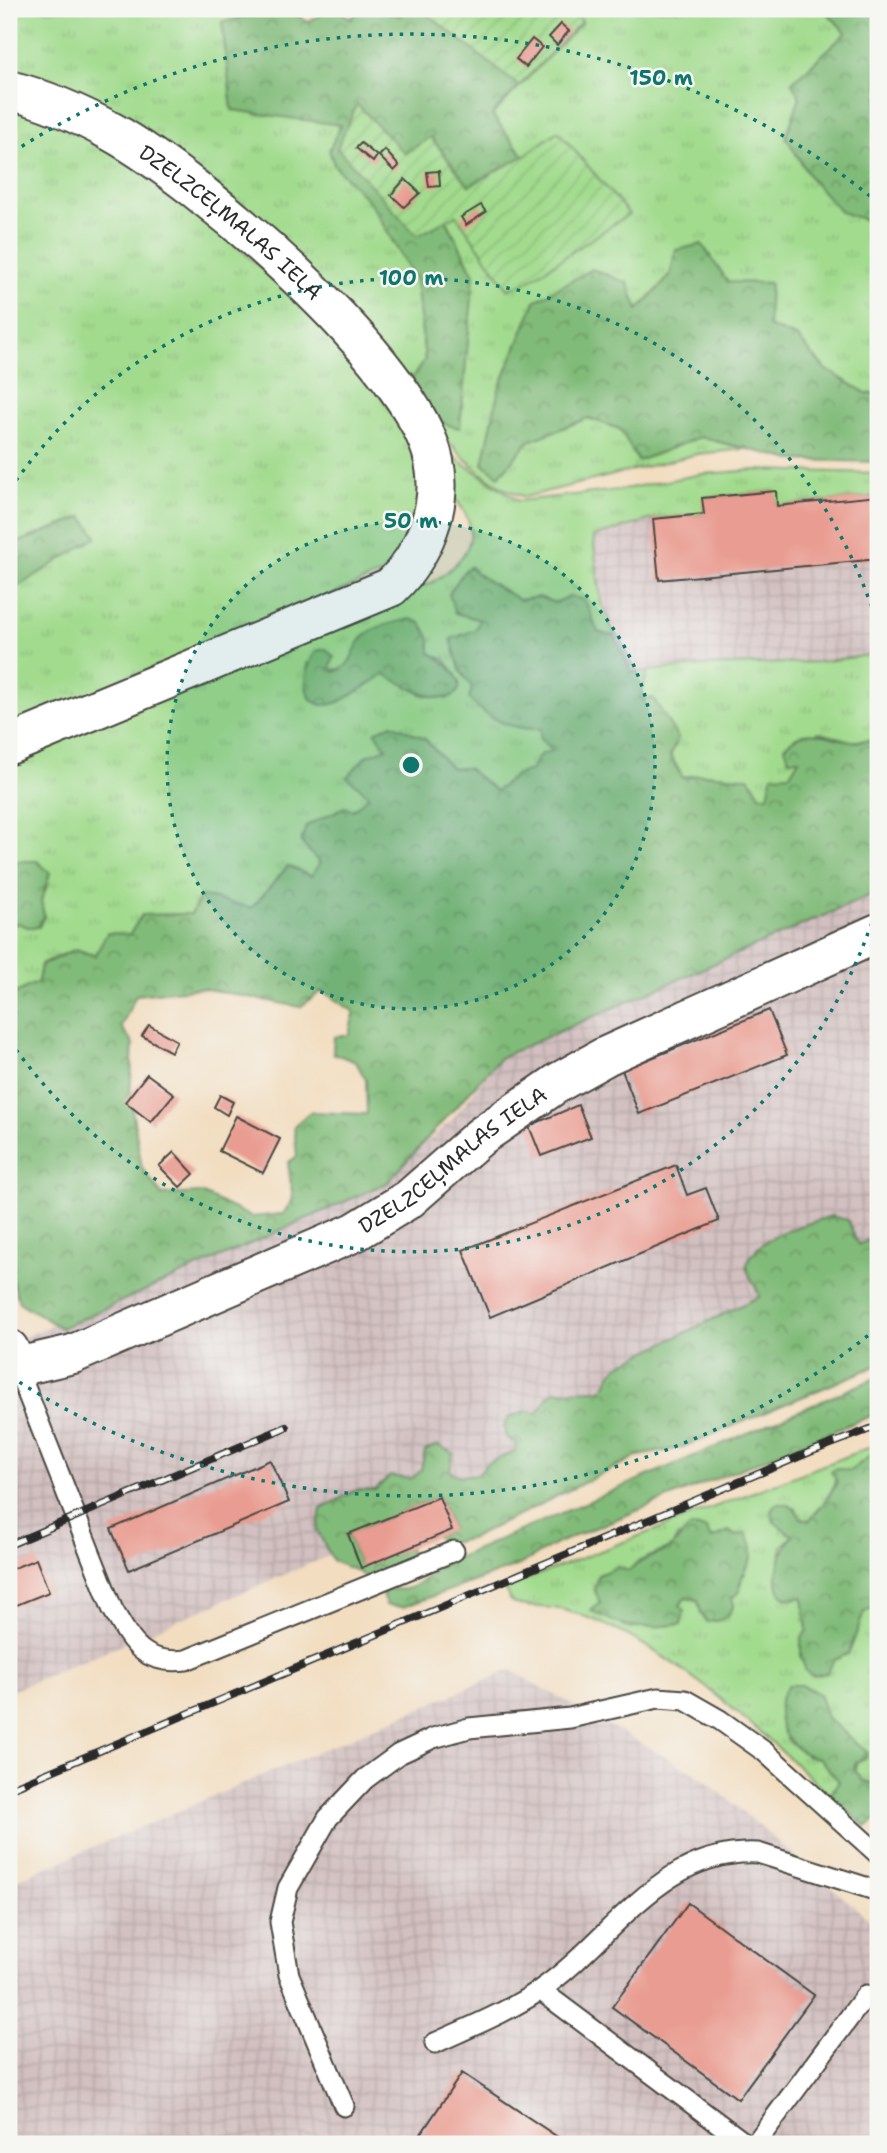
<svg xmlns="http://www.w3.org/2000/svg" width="887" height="2153" font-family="'Shantell Sans',sans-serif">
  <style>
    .industrial { fill: url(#industrial-grid) }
    .grass { fill: url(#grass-tufts); stroke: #66835c; stroke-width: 2; fill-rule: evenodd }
    .forest { fill: url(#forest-crowns); stroke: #567352; stroke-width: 2; fill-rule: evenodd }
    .garden { fill: url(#garden-furrows); stroke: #66835c; stroke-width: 2 }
    .building { fill: #e99c91 }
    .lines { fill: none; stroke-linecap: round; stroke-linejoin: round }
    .lane-casing { stroke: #494641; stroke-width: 23 }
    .street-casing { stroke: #494641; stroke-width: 42 }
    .lane { stroke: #fff; stroke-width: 19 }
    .street { stroke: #fff; stroke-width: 38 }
    .rail-casing { stroke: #2b2b2b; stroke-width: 8 }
    .rail { stroke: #f6f6f2; stroke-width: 5; stroke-dasharray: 16; stroke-linecap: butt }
    .ring { fill: none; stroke: #0f766e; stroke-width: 3.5; stroke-dasharray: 3.5 7 }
    .labels { text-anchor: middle; stroke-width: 5; stroke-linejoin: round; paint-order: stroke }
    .street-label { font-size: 21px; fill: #2b2b2b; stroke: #f6f6f2 }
    .centre { fill: #0f766e; stroke: #f6f6f2; stroke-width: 3.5 }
    .ring-label { font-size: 21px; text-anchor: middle; font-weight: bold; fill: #0f766e; stroke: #f6f6f2; stroke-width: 5; stroke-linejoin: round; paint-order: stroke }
  </style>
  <defs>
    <pattern id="industrial-grid" width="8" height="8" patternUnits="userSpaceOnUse" patternTransform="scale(1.75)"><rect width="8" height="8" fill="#d2bfc0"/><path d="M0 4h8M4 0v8" fill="none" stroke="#b4a4a5"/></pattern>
    <pattern id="grass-tufts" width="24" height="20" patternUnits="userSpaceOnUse" patternTransform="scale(1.75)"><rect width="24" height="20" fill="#a2db8e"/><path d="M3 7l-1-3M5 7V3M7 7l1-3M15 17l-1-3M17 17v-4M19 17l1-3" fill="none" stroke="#8cbc7b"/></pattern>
    <pattern id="forest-crowns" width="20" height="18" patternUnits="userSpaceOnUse" patternTransform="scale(1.75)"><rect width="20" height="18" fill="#81bb79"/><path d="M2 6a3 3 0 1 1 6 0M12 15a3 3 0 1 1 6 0" fill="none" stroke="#6a9863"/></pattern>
    <pattern id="garden-furrows" width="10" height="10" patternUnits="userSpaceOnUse" patternTransform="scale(1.75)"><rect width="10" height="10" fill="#a2db8e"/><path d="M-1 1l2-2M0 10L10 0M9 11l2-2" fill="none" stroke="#8cbc7b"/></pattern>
  </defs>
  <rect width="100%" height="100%" fill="#f6f6f2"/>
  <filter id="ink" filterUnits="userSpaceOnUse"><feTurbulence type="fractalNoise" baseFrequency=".0143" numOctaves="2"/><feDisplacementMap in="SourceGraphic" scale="14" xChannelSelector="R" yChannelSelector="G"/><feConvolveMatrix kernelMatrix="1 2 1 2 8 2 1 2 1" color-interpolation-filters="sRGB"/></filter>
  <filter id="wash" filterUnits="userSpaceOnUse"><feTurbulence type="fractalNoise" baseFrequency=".00686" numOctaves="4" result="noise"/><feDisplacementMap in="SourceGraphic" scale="28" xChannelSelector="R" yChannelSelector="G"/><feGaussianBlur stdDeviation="1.57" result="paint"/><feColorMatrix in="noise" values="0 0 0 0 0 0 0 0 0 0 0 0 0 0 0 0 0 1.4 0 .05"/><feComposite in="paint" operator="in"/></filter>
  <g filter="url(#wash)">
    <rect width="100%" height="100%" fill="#f2ddc0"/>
    <path class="industrial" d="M776,491L778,506L878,496V654L818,662L700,666L631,673L601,601L592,537L653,519L704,514L702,498Z
      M878,892V1322L9,1692V1344L391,1174L452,1120L501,1057Z
      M510,1670L703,1778L878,1927V2144H9V1883Z"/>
    <path class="grass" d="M9,9H266L255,15L342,124L334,165L370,202L416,281L425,360L405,388L352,320L9,77Z
      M568,9H824L847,33L792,82L800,97L787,137L841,212L878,224V395L866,393L824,368L798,338L768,326L728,282L676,250L670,276L499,475L529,441L588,418L620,429L638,461L700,437L746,449L697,454L525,497C485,485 454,449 428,417L474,275L446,219L558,131L524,156L492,115L582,22Z
      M9,102L76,126L197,211L344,341L423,460L419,521L386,572L9,728V592L96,537L82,517L9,546Z
      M452,456L519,501L619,490L702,474L756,470L878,473V496L777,506L775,491L703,498L704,514L653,519L593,537L601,601L615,636L598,632L570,596L555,603L539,597L519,600C502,588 485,582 471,568L481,619L460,670L472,687L542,728L553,750L540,755L531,770L516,775L496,791L467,768H451L424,738L366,756L370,796L353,811L301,842L320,863L311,876L288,866L252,908L201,896L191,914L142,915L130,934L95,956L76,949L41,964L38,982L14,994L9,993V926L18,923L28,927L44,916L41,900L48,884L18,861L9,863V756L433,582C474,555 485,528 448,491ZM430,638V653L444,659L456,674L447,699L423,695L385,673L349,696L307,673V663C327,668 350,679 355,650Z
      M878,654V740L851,741L818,732L789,759H799L790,775L768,796L760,795L749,777C727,778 704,770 683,778L640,699L648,671L700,666L818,662Z
      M878,1444V1451L850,1471L836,1468C837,1492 823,1502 810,1520L801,1518L795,1508L775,1522L793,1536L782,1546L777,1584L803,1596L807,1630L801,1639L834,1660L849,1653L864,1612L873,1608L878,1600V1784L863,1781L856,1775V1762L866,1757L867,1752L827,1718L819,1694L801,1685L806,1756L819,1758L839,1781L830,1796C759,1730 659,1634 564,1610C546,1605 529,1609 512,1603L504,1588ZM729,1531L736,1536L745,1574L739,1580L740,1591L732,1598H685L680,1605L681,1624L629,1628L591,1611L637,1562L672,1547L678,1536L711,1539Z"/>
    <path class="forest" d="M266,9H288L308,22L330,9H340L351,19L360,9H380L400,16L403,9H426V13L519,86L492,115L524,156L469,186L431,137L405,154L357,105L417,235L446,219L474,275L460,428C432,424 421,408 405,388L425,359L416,281L370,202L334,165L329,150L341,125L232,110L222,22L255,15Z
      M824,9H878V224L841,212L811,179L786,137L800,97L792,83L846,33Z
      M702,244L728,282L770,283L768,326L798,338L824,368L866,393L878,395V462L792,460L700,437L638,461L620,429L588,418L529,441L499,476L483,464L499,389L535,301L592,269L628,283L638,310L670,276L676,250Z
      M83,517L97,537L9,592V546Z
      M470,567C485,582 502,588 519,600L539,597L555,603L570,596L585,600L598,632L615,636L631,672L648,671L640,699L653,698L678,738L670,757L683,778C704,770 727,778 749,777L760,795L768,796L772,775L790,774L799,759H789L785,747C806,722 825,738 851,741C859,743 869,740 878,740V892L501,1057L387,1183L61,1328L19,1302L9,1270V993L14,994L38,982L41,965L76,949L95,956L107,933L130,934L142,915L191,914L201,896L252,908L288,866L311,876L320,863L301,842L306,826L344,807L353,810L369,796L347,777L366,756L387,748L375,732L392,724L424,738L451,768H467L496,791L516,775L531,770L540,755L553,750L540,739L541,729C511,730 489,720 469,699L472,687L460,670L451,639L475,630L480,620L455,613L449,594L464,571ZM202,988L300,1007L322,991L354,1012L349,1035L334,1037L333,1053L356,1062L366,1080L367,1114L310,1112L294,1126L297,1156L288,1163L293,1199L283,1214L251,1217L201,1193L162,1195L142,1168L130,1097L133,1043L121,1027L136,995Z
      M411,619L421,623L430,638V653C442,658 476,687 450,697C437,703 397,682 385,674C374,681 345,701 333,704C299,712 302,669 316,651L326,649L334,657L330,668L334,672C353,666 350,655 361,640C372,625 394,623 411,619Z
      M18,861H37L50,873L41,900L44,916L39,927H28L18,923L9,926L12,903L9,901V863Z
      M831,1216L848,1220L858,1245L878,1236V1365L680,1448L638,1456L472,1538L446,1544L435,1536L452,1529L439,1497L348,1534L361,1567L410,1547L409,1559L370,1581L357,1571L333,1561L317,1530L321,1509L356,1490H375L390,1476L412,1479L421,1470L425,1451L437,1445L453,1453L450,1471L460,1476L479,1474L487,1463L514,1452L517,1444L506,1437L504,1427L508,1418L526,1411L539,1413L547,1397L555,1391L601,1390C610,1383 609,1373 619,1365L760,1296L746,1268C755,1234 801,1227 831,1216Z
      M878,1377V1413L560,1542L519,1565L403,1607L386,1605L382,1591C390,1587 397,1591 405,1589C419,1586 430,1574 440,1565Z
      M878,1450V1600L873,1608L864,1612L849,1653L834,1660L827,1673L812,1676L806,1671L801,1657V1639L807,1630L803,1597C763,1609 777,1552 793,1536L774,1522L771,1511L776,1504C789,1503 794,1507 801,1518L810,1520L828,1498L837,1482L831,1471L836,1468L850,1471Z
      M691,1527L706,1529L711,1539L729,1531L736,1536L746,1533C763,1563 739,1565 740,1591L732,1598L734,1605C728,1618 722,1621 707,1622L701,1614L698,1600L685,1598L680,1605L684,1611L681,1624C644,1629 623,1630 591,1610L600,1602L594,1589L598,1575L617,1567L629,1571C643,1556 661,1556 672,1546C680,1540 682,1533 691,1527Z
      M788,1685H801L819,1694L827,1718L867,1752L866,1757L856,1762L854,1768L863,1781L878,1784V1818L866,1827L830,1796L839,1781L819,1758C785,1753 767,1714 788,1685Z"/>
    <path class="garden" d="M426,9H568L582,21L519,86L426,13Z
      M357,104L405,154L430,137L469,186L524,156L558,131L629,214L525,283L508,289L456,215L417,236L337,148Z"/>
    <g id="blocks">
      <path class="building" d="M561,24L569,31L557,45L549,37Z
        M532,39L542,47L526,67L516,59Z
        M361,143L377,156L373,162L356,148Z
        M385,150L399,166L394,171L379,156Z
        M439,171L440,186L429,187L427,172Z
        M405,179L420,193L404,207L391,195Z
        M481,205L486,212L466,225L461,217Z
        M776,491L777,506L878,496V559L659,580L653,519L704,514L702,498Z
        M769,1010L787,1055L639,1114L622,1070Z
        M149,1025L177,1041L171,1052L142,1036Z
        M147,1074L174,1094L151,1122L125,1102Z
        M220,1095L233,1102L227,1115L214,1107Z
        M578,1105L591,1137L541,1156L529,1126Z
        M236,1116L280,1139L263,1173L219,1151Z
        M174,1152L194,1174L180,1187L159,1166Z
        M676,1165L687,1195L706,1188L719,1221L490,1317L463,1250Z
        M270,1460L289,1502L129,1570L111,1529Z
        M439,1497L452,1530L361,1568L348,1534Z
        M36,1559L49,1592L9,1608V1570Z
        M688,1903L814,1995L738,2099L612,2007Z
        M462,2073L568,2144H437L421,2134Z"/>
    </g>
  </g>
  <g filter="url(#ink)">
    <use href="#blocks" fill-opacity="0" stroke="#494641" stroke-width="2"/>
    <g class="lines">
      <g class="lane-casing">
        <path id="lane" d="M13,1368L17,1367L112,1608C132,1643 143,1665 186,1660L454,1551
          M540,1990L746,2144
          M435,2043C470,2027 508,2012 540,1990C612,1941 659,1848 758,1853L878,1891
          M344,2106L289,1975L280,1922L288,1888L328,1818L365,1779L399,1754L433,1738L469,1728L570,1718L658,1698L685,1700L720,1720L765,1752L878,1854
          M755,2144L866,1995"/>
      </g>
      <g class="street-casing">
        <g id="street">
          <path id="s1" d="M9,90C45,99 79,114 112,132C200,181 414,362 434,461C444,507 423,556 391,587L9,745"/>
          <path id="s2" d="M9,1349L17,1367L73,1354L355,1232L409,1199L481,1136L559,1082L606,1056L878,933"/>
        </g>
      </g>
      <use href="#lane" class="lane"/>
      <use href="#street" class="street"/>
      <g class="rail-casing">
        <path id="rail" d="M9,1545L286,1427
          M9,1789L810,1452L878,1426"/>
      </g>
      <use href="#rail" class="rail"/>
    </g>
  </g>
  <circle cx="411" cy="765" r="244" fill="#0f766e" fill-opacity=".12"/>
  <g class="ring">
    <circle cx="411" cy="765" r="244"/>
    <path d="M878 903A487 487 0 0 1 10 1041M10 489A487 487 0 0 1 878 627"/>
    <path d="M876 1329A731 731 0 0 1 13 1378M13 152A731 731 0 0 1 876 201"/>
  </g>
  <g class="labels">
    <g class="street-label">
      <text dy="7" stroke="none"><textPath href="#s1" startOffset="261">DZELZCEĻMALAS IELA</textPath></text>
      <text dy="7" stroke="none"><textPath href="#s2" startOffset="506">DZELZCEĻMALAS IELA</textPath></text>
    </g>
  </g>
  <circle cx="411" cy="765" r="10" class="centre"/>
  <g class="ring-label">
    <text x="661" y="85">150 m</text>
    <text x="411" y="285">100 m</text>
    <text x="411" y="528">50 m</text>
  </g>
  <rect width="887" height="2153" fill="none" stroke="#f6f6f2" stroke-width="35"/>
</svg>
